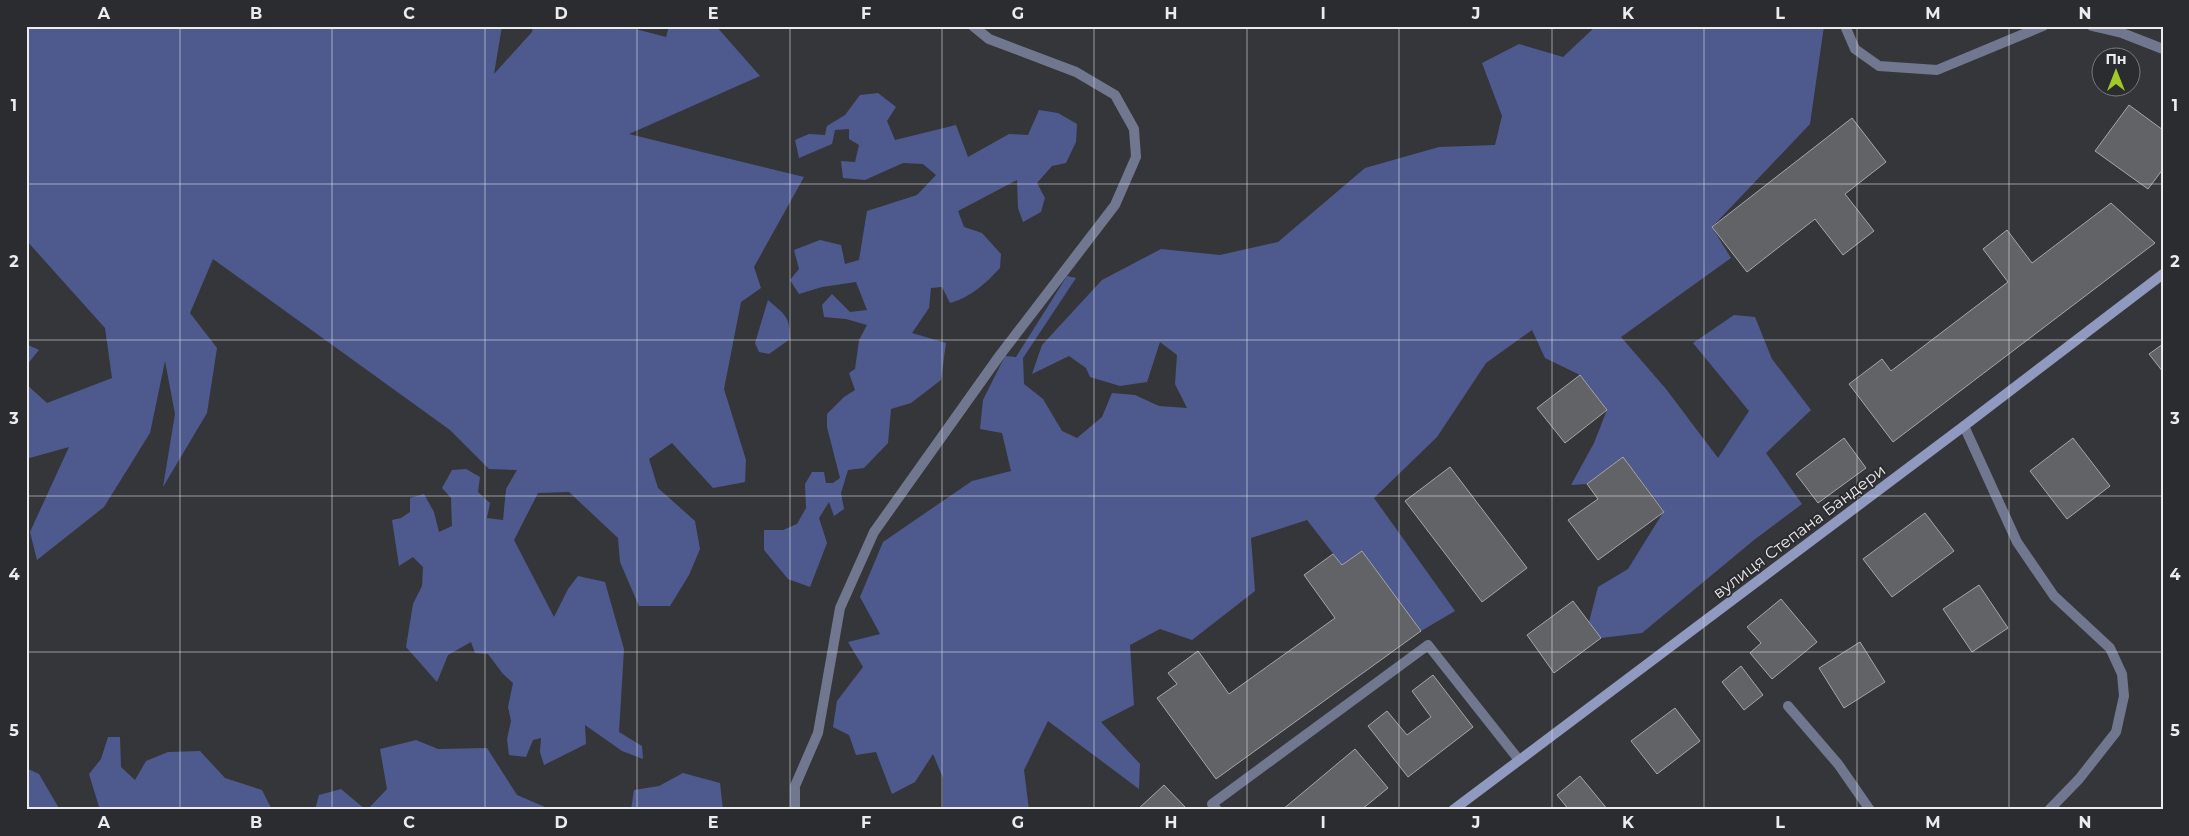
<svg xmlns="http://www.w3.org/2000/svg" width="2189" height="836" font-family="Montserrat,sans-serif">
  <style>
    .forest { fill: #4e5a8e }
    .building { fill: #626366; stroke: #a5a6a9 }
    .lines { fill: none; stroke-linecap: round; stroke-linejoin: round }
    .service { stroke: #70778f; stroke-width: 10 }
    .minor { stroke: #70778f; stroke-width: 10 }
    .secondary { stroke: #909ac1; stroke-width: 10 }
    .grid { fill: none; stroke: #ececee; stroke-width: 1; stroke-opacity: 0.55 }
    .labels { text-anchor: middle; stroke-width: 4; stroke-linejoin: round; paint-order: stroke }
    .street-label { font-size: 16px; fill: #ececee; stroke: #2b2c2f }
    .neatline { fill: none; stroke: #ececee; stroke-width: 2 }
    .grid-label { font-size: 16px; text-anchor: middle; font-weight: bold; fill: #ececee }
  </style>
  <rect width="100%" height="100%" fill="#353639"/>
  <path class="forest" d="M26,26H502L494,74L532,32L533,26H624L666,37L669,26H716L760,76L629,134L804,177L754,267L761,288L741,302L724,389L746,460L745,482L713,488L672,443L649,459L658,488L695,521L700,549L689,575L670,606H639L620,562L618,538L569,492L538,493L514,540L554,617L568,589L578,576L605,582L624,649L619,732L642,746L643,759L622,751L585,725L586,744L544,765L540,752L541,738L533,740L526,757L509,755L507,739L511,721L508,707L513,683L503,674L488,654L475,653L471,642L448,655L437,682L406,647L413,604L422,586L423,567L413,557L399,566L392,520L401,518L410,512V498L424,494L434,512L439,532L452,526L451,498L442,488L452,470L466,469L480,477L478,492L490,503L487,518L503,520L506,489L517,470L489,469L450,430L213,259L190,313L217,348L207,413L163,487L175,414L165,361L150,433L104,507L37,560L30,532L69,447L26,459V384L47,403L112,378L105,328L26,240Z
    M1596,26H1824L1810,124L1712,227L1731,258L1621,337L1666,389L1718,458L1749,411L1693,343L1734,315L1755,317L1772,359L1811,410L1766,453L1802,504L1754,540L1642,633L1601,638L1589,622L1598,587L1628,569L1664,511L1623,457L1587,484L1571,485L1594,443L1607,410L1580,375L1545,358L1532,330L1486,363L1437,437L1374,498L1455,611L1421,631L1362,551L1342,565L1307,520L1251,538L1255,591L1192,640L1160,629L1130,645L1134,705L1101,722L1140,764L1139,789L1048,721L1024,770L1029,810H943V778L933,754L915,782L892,794L876,752L856,755L849,735L833,727L837,701L863,667L848,642L880,634L860,597L883,542L972,481L1011,471L1002,433L980,429L983,400L1005,356L1016,357L1067,276L1076,278L1023,358L1024,384L1043,399L1062,431L1077,438L1102,417L1112,393L1135,395L1159,406L1187,408L1175,384L1177,355L1160,342L1147,382L1120,386L1090,377L1086,368L1069,356L1032,374L1042,345L1102,280L1161,249L1220,255L1278,242L1365,168L1439,147L1495,145L1502,116L1482,63L1519,44L1563,57Z
    M878,93L896,107L887,121L895,140L956,125L968,157L1009,134L1028,135L1039,110L1058,113L1077,124L1076,142L1066,163L1052,166L1037,183L1045,198L1041,212L1023,222L1018,208L1017,180L958,211L964,227L982,233L1001,254L1000,268C985,284 971,297 950,303L942,287L931,288L929,308L912,333L946,343L941,380L911,403L891,409L888,443L864,468L848,470L841,493L844,509L834,516L829,502L819,518L827,543L810,587L788,579L764,550V530H783L797,524L806,508L805,484L812,472H824L826,483H833L840,478L827,427V414L844,397L855,390L849,373L855,369L859,340L867,325L846,319L824,317L822,305L832,294L850,312L867,310L856,282L822,287L799,294L790,280L799,269L794,250L820,240L841,245L845,264L859,260L867,211L917,195L936,175L923,164L903,163L865,180L843,178L841,161L855,162L859,145L849,139V129L835,130L832,144L799,158L795,140L809,134L825,135L827,126L845,115L860,95Z
    M768,300C785,315 790,316 790,339L769,354L759,352L755,343Z
    M26,344L39,350L26,366Z
    M108,737H120L121,767L135,780L146,761L168,752L200,751L225,778L262,790L272,810H100L89,774L101,759Z
    M416,740L438,749L487,748L517,795L552,810H367L387,789L380,749Z
    M26,768L39,774L60,810H26Z
    M683,773L720,783L723,810H631L634,790L659,786Z
    M341,789L366,810H315L319,795Z"/>
  <path class="building" d="M2129,105L2163,130V169L2148,189L2095,151Z
    M1852,118L1886,162L1845,194L1874,231L1843,255L1815,219L1747,272L1712,227Z
    M2111,203L2155,243L1893,442L1849,384L1882,359L1891,371L2008,282L1983,249L2007,230L2032,263Z
    M2163,344V372L2149,354Z
    M1580,375L1607,410L1565,443L1537,408Z
    M1844,438L1866,468L1818,503L1796,474Z
    M2073,438L2110,486L2067,519L2030,471Z
    M1623,457L1664,512L1598,560L1568,520L1598,499L1587,484Z
    M1450,467L1527,568L1482,602L1405,501Z
    M1925,513L1954,551L1892,597L1863,559Z
    M1362,551L1421,631L1216,779L1157,698L1177,684L1168,673L1198,651L1229,694L1335,618L1304,575L1333,554L1342,565Z
    M1979,585L2008,628L1972,652L1943,609Z
    M1781,599L1817,642L1772,679L1750,653L1761,643L1747,627Z
    M1573,601L1601,638L1554,673L1527,635Z
    M1860,642L1885,682L1844,708L1819,668Z
    M1741,666L1763,695L1744,710L1722,682Z
    M1433,675L1473,727L1408,777L1368,726L1387,711L1407,735L1431,717L1412,691Z
    M1675,708L1700,741L1657,774L1631,741Z
    M1355,749L1388,788L1361,810H1282Z
    M1580,776L1608,810H1569L1557,795Z
    M1164,785L1187,809L1137,810Z"/>
  <g class="lines">
    <path class="service" d="M1964,426L2017,542L2054,596L2110,648L2122,674L2124,696L2116,732L2079,779L2049,810
      M1788,706L1838,764L1870,810
      M795,810V786L818,733L840,608L874,532L1000,355L1115,205L1136,157L1134,129L1115,95L1076,72L989,39L973,26
      M1217,810L1212,804L1428,645L1519,760"/>
    <path class="minor" d="M1845,26L1855,49L1879,66L1937,70L2043,26
      M2092,26L2122,33L2163,49"/>
    <path class="secondary" d="M1453,810L1964,426L2163,274"/>
  </g>
  <path class="grid" d="M180,26V810M332,26V810M485,26V810M637,26V810M790,26V810M942,26V810M1094,26V810M1247,26V810M1399,26V810M1552,26V810M1704,26V810M1857,26V810M2009,26V810M26,184H2163M26,340H2163M26,496H2163M26,652H2163"/>
  <g class="labels">
    <g class="street-label">
      <text transform="translate(1799 531) rotate(-37)" y="6">вулиця Степана Бандери</text>
    </g>
  </g>
  <rect width="2189" height="836" fill="none" stroke="#2b2c2f" stroke-width="55"/>
  <g transform="translate(2116 72)"><circle r="24" fill="#2b2c2f" stroke="#78797b"/>
  <path d="M0-4L9 19L0 12L-9 19Z" fill="#a2c928"/>
  <text y="-8" font-size="14" font-weight="bold" text-anchor="middle" fill="#ececee">Пн</text>
  </g>
  <rect x="28" y="28" width="2134" height="780" class="neatline"/>
  <g class="grid-label">
    <text x="104" y="19">A</text>
    <text x="256" y="19">B</text>
    <text x="409" y="19">C</text>
    <text x="561" y="19">D</text>
    <text x="713" y="19">E</text>
    <text x="866" y="19">F</text>
    <text x="1018" y="19">G</text>
    <text x="1171" y="19">H</text>
    <text x="1323" y="19">I</text>
    <text x="1476" y="19">J</text>
    <text x="1628" y="19">K</text>
    <text x="1780" y="19">L</text>
    <text x="1933" y="19">M</text>
    <text x="2085" y="19">N</text>
    <text x="14" y="111">1</text>
    <text x="2175" y="111">1</text>
    <text x="14" y="267">2</text>
    <text x="2175" y="267">2</text>
    <text x="14" y="424">3</text>
    <text x="2175" y="424">3</text>
    <text x="14" y="580">4</text>
    <text x="2175" y="580">4</text>
    <text x="14" y="736">5</text>
    <text x="2175" y="736">5</text>
    <text x="104" y="828">A</text>
    <text x="256" y="828">B</text>
    <text x="409" y="828">C</text>
    <text x="561" y="828">D</text>
    <text x="713" y="828">E</text>
    <text x="866" y="828">F</text>
    <text x="1018" y="828">G</text>
    <text x="1171" y="828">H</text>
    <text x="1323" y="828">I</text>
    <text x="1476" y="828">J</text>
    <text x="1628" y="828">K</text>
    <text x="1780" y="828">L</text>
    <text x="1933" y="828">M</text>
    <text x="2085" y="828">N</text>
  </g>
</svg>
